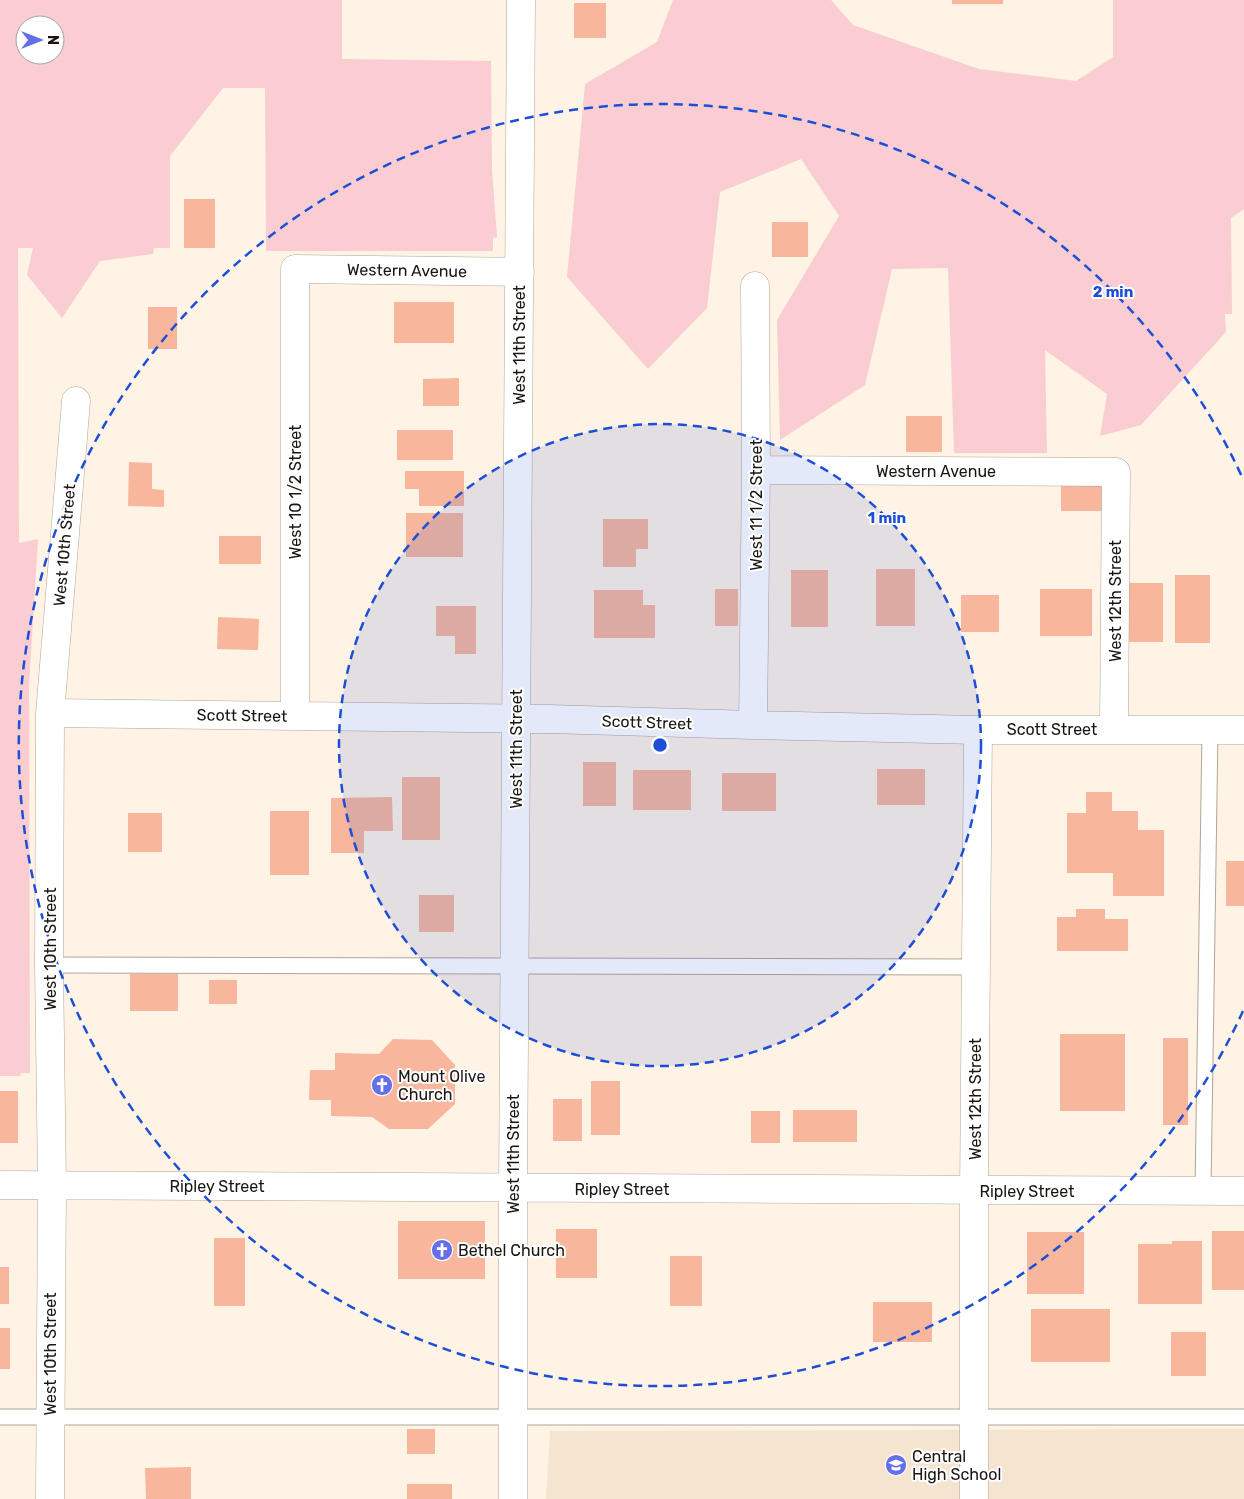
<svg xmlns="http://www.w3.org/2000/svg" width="1244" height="1499" font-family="Rubik,sans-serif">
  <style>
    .built { fill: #f5e5d0 }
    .green { fill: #f9cdd1; fill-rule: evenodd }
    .building { fill: #f8b79d }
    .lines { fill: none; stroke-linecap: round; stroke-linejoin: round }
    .lane-casing { stroke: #b0a598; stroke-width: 17 }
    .street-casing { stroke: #b0a598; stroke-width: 29 }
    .lane { stroke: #fff; stroke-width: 15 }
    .street { stroke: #fff; stroke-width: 28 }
    .ring { fill: none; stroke: #1d4ed8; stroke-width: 2.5; stroke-dasharray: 9 6 }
    .labels { text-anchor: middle; stroke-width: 4; stroke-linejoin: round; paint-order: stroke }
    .street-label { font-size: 16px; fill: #191510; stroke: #fff }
    .poi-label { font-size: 16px; fill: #191510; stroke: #fff; text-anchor: start }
    .centre { fill: #1d4ed8; stroke: #fff; stroke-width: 2.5 }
    .ring-label { font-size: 15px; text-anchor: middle; font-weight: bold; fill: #1d4ed8; stroke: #fff; stroke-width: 4; stroke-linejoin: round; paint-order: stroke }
  </style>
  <rect width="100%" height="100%" fill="#fef3e4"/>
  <path class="built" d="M1244,1429V1499H546L550,1431Z"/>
  <path class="green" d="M0,0H342V59L491,61L492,170L497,237L493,238V251H266L265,88H223L170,156V248H154L153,254L100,261L62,318L27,275L33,248H18L19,543L38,539L29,686L30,1073H21L20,1076H0ZM25,25H55V55H25Z
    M673,0H831L853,25L979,69L1076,81L1113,57V0H1244V209L1231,218L1232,314H1225L1226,332L1141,425L1100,436L1107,394L1045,350L1047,453H954L948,268L892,269L865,385L780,440L777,320L839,216L801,159L720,192L707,308L648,369L567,277L585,84L657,42Z"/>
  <path class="building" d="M952,0H1003V4H952Z
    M574,3H606V38H574Z
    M184,199H215V248H184Z
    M772,222H808V257H772Z
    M394,302H454V343H394Z
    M148,307H177V349H148Z
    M459,378V406H423V379Z
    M906,416H942V452H906Z
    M397,430H453V460H397Z
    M129,462L152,463V489L164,490V507L128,506Z
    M405,471H464V506H419V489H405Z
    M1061,485H1103V511H1061Z
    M406,513H463V557H406Z
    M603,519H648V549H636V567H603Z
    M219,536H261V564H219Z
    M876,569H915V626H876Z
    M791,570H828V627H791Z
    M1175,575H1210V643H1175Z
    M1125,583H1163V642H1125Z
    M715,589H738V626H715Z
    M1040,589H1092V636H1040Z
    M594,590H643V605H655V638H594Z
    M961,595H999V632H961Z
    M436,606H476V654H455V636H436Z
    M218,617L259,619L258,650L217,649Z
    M583,762H616V806H583Z
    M877,769H925V805H877Z
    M633,770H691V810H633Z
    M722,773H776V811H722Z
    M402,777H440V840H402Z
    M1086,792H1112V811H1138V830H1164V896H1113V873H1067V813H1086Z
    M392,797L393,831H364V853H331V798Z
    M270,811H309V875H270Z
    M128,813H162V852H128Z
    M1226,861H1244V906H1226Z
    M419,895H454V932H419Z
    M1076,909H1105V919H1128V951H1057V917H1076Z
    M130,974H178V1011H130Z
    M209,980H237V1004H209Z
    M1060,1034H1125V1111H1060Z
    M1163,1038H1188V1125H1163Z
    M393,1039L432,1040L455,1065V1104L428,1129H389L372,1117L331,1116V1100H309L310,1070H335V1053L379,1054Z
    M591,1081H620V1135H591Z
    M0,1091H18V1143H0Z
    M553,1099H582V1141H553Z
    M793,1110H857V1142H793Z
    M751,1111H780V1143H751Z
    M398,1221H485V1279H398Z
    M556,1229H597V1278H556Z
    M1212,1231H1244V1290H1212Z
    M1027,1232H1084V1294H1027Z
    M214,1238H245V1306H214Z
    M1172,1241H1202V1304H1138V1244H1172Z
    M670,1256H702V1306H670Z
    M0,1267H9V1304H0Z
    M873,1302H932V1342H873Z
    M1031,1309H1110V1362H1031Z
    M0,1328H10V1369H0Z
    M1171,1332H1206V1376H1171Z
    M407,1429H435V1454H407Z
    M191,1467V1499H146L145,1468Z
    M407,1484H452V1499H407Z"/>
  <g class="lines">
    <g class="lane-casing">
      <path id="lane" d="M49,965L975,967
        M1203,1191L1210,730
        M0,1417H1244"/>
    </g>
    <g class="street-casing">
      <path id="street" d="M756,470L1116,472L1114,729
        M50,713L549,719L753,725L978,730H1244
        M295,716V269L520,272
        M753,725L756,470L755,286
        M0,1185L1244,1191
        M50,1499L52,1185L49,965L50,713L76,401
        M513,1499V1188L521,0
        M974,1499V1191L978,730"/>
    </g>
    <use href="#lane" class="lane"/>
    <use href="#street" class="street"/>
  </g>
  <circle cx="660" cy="745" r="321" fill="#1d4ed8" fill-opacity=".12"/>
  <g class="ring">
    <circle cx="660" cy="745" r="321"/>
    <path d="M1243 1011A641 641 0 1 1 1243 479"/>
  </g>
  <defs>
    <g id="church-disc" transform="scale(1.125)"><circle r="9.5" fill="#656fe8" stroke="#fff"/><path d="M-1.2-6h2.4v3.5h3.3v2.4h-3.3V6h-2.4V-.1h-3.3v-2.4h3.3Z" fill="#fff"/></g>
    <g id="school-disc" transform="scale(1.125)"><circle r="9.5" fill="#656fe8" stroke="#fff"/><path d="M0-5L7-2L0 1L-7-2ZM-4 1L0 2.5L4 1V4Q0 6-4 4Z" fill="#fff"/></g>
  </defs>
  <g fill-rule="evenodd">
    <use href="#church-disc" x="382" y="1085"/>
    <use href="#church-disc" x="442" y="1250"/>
    <use href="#school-disc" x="896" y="1465"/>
  </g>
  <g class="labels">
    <g class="street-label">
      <text transform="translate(407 270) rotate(1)" y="6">Western Avenue</text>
      <text transform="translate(519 345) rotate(-90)" y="6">West 11th Street</text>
      <text x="936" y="477">Western Avenue</text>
      <text transform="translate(295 492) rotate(-90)" y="6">West 10 1/2 Street</text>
      <text transform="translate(756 505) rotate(-90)" y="6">West 11 1/2 Street</text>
      <text transform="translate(64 545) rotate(-85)" y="6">West 10th Street</text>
      <text transform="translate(1115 601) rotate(-90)" y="6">West 12th Street</text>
      <text transform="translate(242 715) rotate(1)" y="6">Scott Street</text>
      <text transform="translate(647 722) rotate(2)" y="6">Scott Street</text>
      <text x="1052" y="735">Scott Street</text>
      <text transform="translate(516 749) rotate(-90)" y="6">West 11th Street</text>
      <text transform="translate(50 949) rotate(-90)" y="6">West 10th Street</text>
      <text transform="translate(975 1099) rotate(-90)" y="6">West 12th Street</text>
      <text transform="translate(513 1154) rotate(-90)" y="6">West 11th Street</text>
      <text x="217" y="1192">Ripley Street</text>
      <text x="622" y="1195">Ripley Street</text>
      <text x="1027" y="1197">Ripley Street</text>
      <text transform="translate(50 1354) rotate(-90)" y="6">West 10th Street</text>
    </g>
    <g class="poi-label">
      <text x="398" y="1082">Mount Olive<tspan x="398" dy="18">Church</tspan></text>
      <text x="458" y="1256">Bethel Church</text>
      <text x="912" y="1462">Central<tspan x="912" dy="18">High School</tspan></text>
    </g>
  </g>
  <circle cx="660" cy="745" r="8" class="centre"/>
  <g class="ring-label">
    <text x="1113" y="297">2 min</text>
    <text x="887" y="523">1 min</text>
  </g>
  <g transform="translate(40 40) rotate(90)"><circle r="24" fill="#ffffff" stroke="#a3a19f"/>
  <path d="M0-4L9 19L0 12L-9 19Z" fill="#656fe8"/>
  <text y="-8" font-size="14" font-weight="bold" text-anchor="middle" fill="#191510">N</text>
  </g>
</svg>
